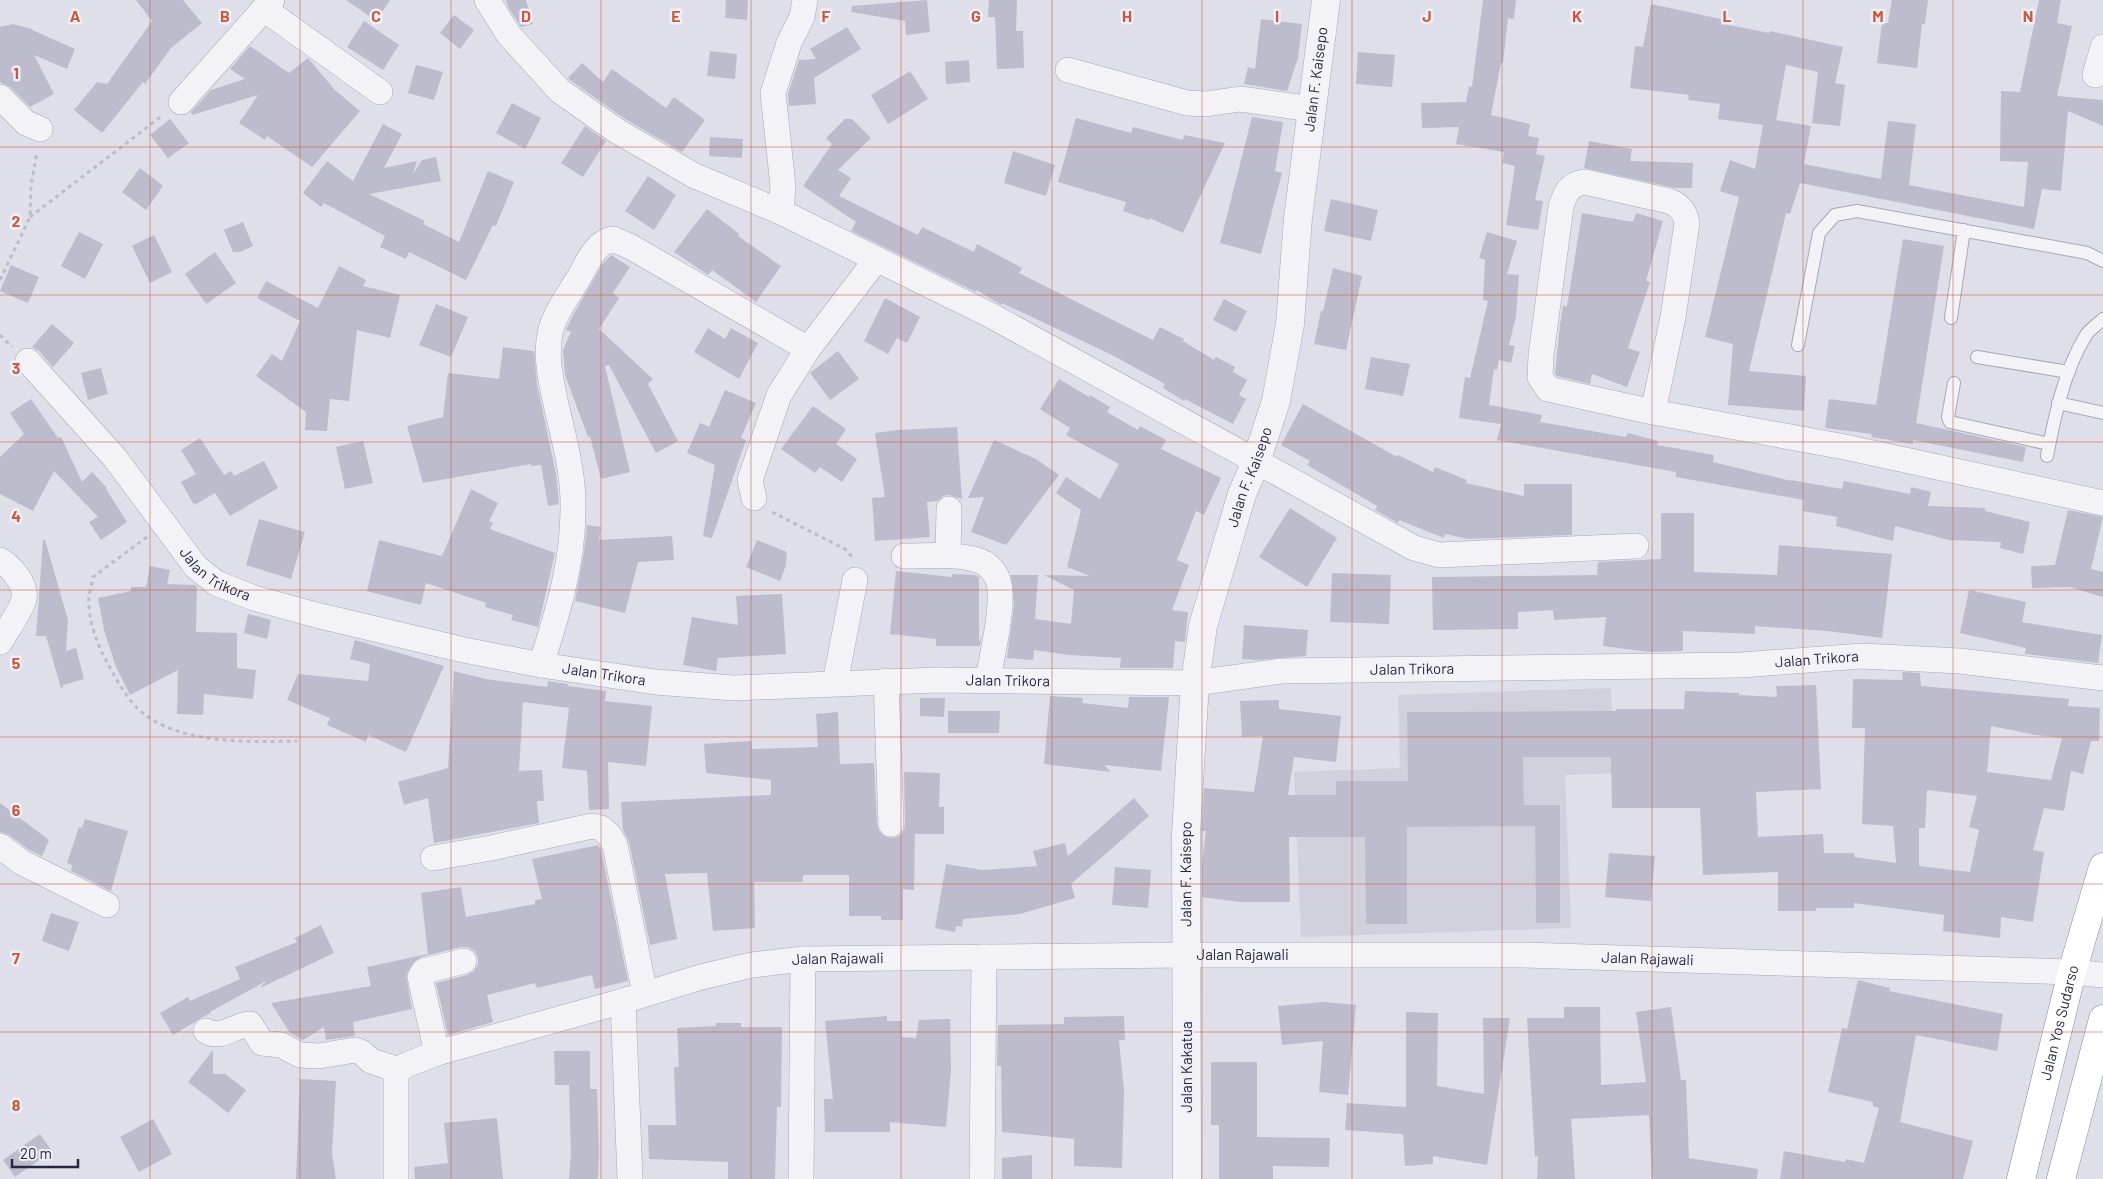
<svg xmlns="http://www.w3.org/2000/svg" width="2103" height="1179" font-family="Barlow,sans-serif">
  <style>
    .built { fill: #d1d1de; fill-rule: evenodd }
    .building { fill: #bcbccc; fill-rule: evenodd }
    .lines { fill: none; stroke-linecap: round; stroke-linejoin: round }
    .service-casing { stroke: #a8a8b7; stroke-width: 14 }
    .minor-casing { stroke: #a8a8b7; stroke-width: 26 }
    .tertiary-casing { stroke: #a8a8b7; stroke-width: 29 }
    .trunk-casing { stroke: #8586a1; stroke-width: 29 }
    .path { stroke: #bdbdc8; stroke-width: 3; stroke-dasharray: 4 4; stroke-linecap: butt }
    .service { stroke: #f2f2f7; stroke-width: 12 }
    .minor { stroke: #f2f2f7; stroke-width: 25 }
    .tertiary { stroke: #f2f2f7; stroke-width: 28 }
    .trunk { stroke: #fff; stroke-width: 28 }
    .grid { fill: none; stroke: #ce573b; stroke-width: 1; stroke-opacity: 0.55 }
    .labels { text-anchor: middle; stroke-width: 5; stroke-linejoin: round; paint-order: stroke }
    .street-label { font-size: 15px; fill: #272741; stroke: #eeeff7 }
    .grid-label { font-size: 16px; text-anchor: middle; font-weight: bold; fill: #ce573b; stroke: #eeeff7; stroke-width: 5; stroke-linejoin: round; paint-order: stroke }
  </style>
  <rect width="100%" height="100%" fill="#dfdfe9"/>
  <path class="built" d="M1611,688L1615,773L1565,775L1571,928L1301,937L1294,772L1400,768L1398,695ZM1407,712H1608V757H1479V782H1524V826H1391L1454,782V758H1408ZM1336,781L1388,836L1305,837L1304,795H1336ZM1535,805H1560V923H1536ZM1366,845H1407L1406,924H1366Z"/>
  <path class="building" d="M136,0H183L202,23L171,48L145,84L143,82L102,133L74,110L97,82L107,84L152,21Z
    M346,0H390L376,21Z
    M506,0H526L533,24L521,27L508,7Z
    M726,0H748L747,20L725,18Z
    M927,0L930,32L906,35L905,21L851,12L852,6Z
    M989,0H1017L1016,31H1023L1024,68L997,69L995,17H988Z
    M1483,0H1516L1514,19L1508,18L1503,63H1501L1491,115L1530,124L1528,136L1539,138L1536,154L1545,156L1535,200L1543,201L1538,230L1506,225L1515,166L1502,163L1504,152L1456,144L1459,127L1422,128L1421,103L1466,102L1469,86L1472,87Z
    M1892,0H1928L1925,24H1922L1917,68L1877,63L1882,23H1888Z
    M2039,0H2061L2057,23L2072,26L2057,96L2103,100V126L2068,111L2061,191L2042,189L2034,229L1800,183L1790,214L1786,213L1749,371L1806,376L1804,411L1728,405L1733,344L1705,337L1739,197L1720,191L1730,160L1755,169L1763,125L1718,119L1720,104L1688,100L1689,95L1630,88L1635,46L1643,47L1651,4L1730,21L1729,25L1769,33L1770,31L1843,47L1835,83L1845,85L1840,126L1812,123L1818,72L1786,65L1776,120L1811,126L1804,164L1881,179L1888,121L1916,124L1909,185L2024,207L2028,162L2000,161L2001,91L2020,92Z
    M454,15L474,30L460,49L440,33Z
    M1261,19L1302,24L1298,58L1287,91L1244,84L1248,67L1255,69Z
    M364,21L399,45L383,70L347,47Z
    M13,24L32,29V30L75,49L67,69L34,55L54,94L30,107L10,87L0,82V27Z
    M847,27L861,49L814,78L816,104L789,106L788,94L799,60L816,59L810,49Z
    M250,46L289,73L308,58L335,90L360,111L312,167L267,136L265,140L239,123L258,95L192,115L191,112L211,90L245,79L230,69Z
    M710,51L737,54L735,79L707,76Z
    M1358,52L1395,55L1392,87L1356,84Z
    M969,60L970,82L946,84L945,62Z
    M582,63L603,82L612,69L666,108L674,97L705,120L682,152L625,119L570,80L568,78Z
    M416,65L443,72L434,100L408,93Z
    M910,71L928,99L888,124L871,95Z
    M512,103L541,118L525,149L496,133Z
    M1252,117L1283,122L1275,171L1282,173L1261,254L1220,243Z
    M1076,118L1131,133L1133,127L1183,140L1184,135L1225,143L1183,233L1150,218L1149,220L1123,211L1126,202L1058,182Z
    M170,119L189,143L168,158L150,135Z
    M845,119H852L871,138L838,170L851,178L839,196L918,235L922,227L974,252L977,244L1022,268L1019,273L1153,340L1160,327L1184,339L1183,341L1214,360L1216,357L1235,367L1233,372L1247,380L1239,395L1246,399L1233,424L1185,399L1184,401L1163,388L1165,384L1112,355L1002,303L1001,305L977,290L976,292L851,231L856,222L803,186L832,144L826,138Z
    M383,124L402,134L384,168L417,161L413,174L422,160L436,157L441,181L369,194L425,221L423,224L459,242L488,171L514,182L496,226L493,225L466,280L409,252L406,259L380,247L385,236L324,203L321,207L303,193L327,161L353,181Z
    M585,126L606,141L583,177L561,163Z
    M710,137L743,139L742,158L709,156Z
    M1589,141L1632,149L1630,161L1693,163L1692,188H1675L1584,168Z
    M1013,151L1055,165L1046,196L1004,183Z
    M140,168L163,186L146,210L122,192Z
    M648,176L676,195L654,230L625,211Z
    M1331,199L1378,210L1371,241L1324,231Z
    M707,209L739,234L738,236L781,266L756,302L712,270L708,275L674,252Z
    M1582,213L1633,222L1636,213L1663,221L1646,281L1650,282L1628,348L1640,352L1627,387L1592,374L1590,384L1557,376L1555,373L1560,325L1563,306H1567Z
    M243,222L253,246L240,252H233L224,230Z
    M79,232L103,244L85,279L61,266Z
    M1487,232L1517,241L1507,274L1519,275L1516,316L1509,345L1515,346L1511,363L1499,360L1497,370L1494,369L1489,405L1542,415L1540,422L1626,437L1628,433L1658,441L1657,445L1714,455L1713,462L1791,481V480L1842,489L1844,481L1910,494L1911,487L1931,492L1928,506L1985,508V511L2030,522L2023,554L2000,548L2001,542L1949,540L1895,526L1893,541L1836,526L1837,517L1803,511L1804,500L1676,477V472L1497,440L1501,424L1459,418L1465,377L1470,378L1488,301L1483,300L1485,260L1479,258Z
    M154,235L172,272L150,283L132,246Z
    M1903,239L1944,246L1916,423L2026,447L2023,462L1913,440V444L1871,437L1872,434L1825,428L1829,399L1876,405Z
    M215,252L236,283L206,304L185,274Z
    M611,255L630,267L613,293L619,298L599,329L653,379L648,384L678,441L656,453L609,365L605,366L630,472L601,479L590,436L588,437L565,375L563,350L571,332L566,330L572,317L602,265Z
    M11,265L39,277L28,303L0,291Z
    M339,266L366,280L363,286L400,295L390,338L357,330L349,401L330,399L327,431L305,430L306,412L256,376L272,354L282,361L300,321L257,298L266,281L318,308Z
    M1333,268L1362,276L1346,350L1314,344L1321,311H1323Z
    M885,298L920,317L907,343L897,338L888,354L864,341Z
    M1224,299L1247,311L1236,332L1213,320Z
    M436,304L468,317L451,357L419,345Z
    M52,324L74,343L53,367L39,351L32,347Z
    M708,328L725,339L731,328L758,343L739,379L694,352Z
    M503,347L534,351L537,384L556,474L559,504L548,506L541,465L531,466V464L423,483L407,426L443,417L448,373L499,379Z
    M838,351L859,379L830,400L810,373Z
    M1371,357L1410,364L1403,396L1365,389Z
    M101,368L108,394L88,400L81,373Z
    M1059,379L1089,397L1090,395L1110,407L1107,412L1138,430L1140,426L1166,440L1161,449L1221,478L1204,515L1196,511L1177,560L1189,565L1172,610L1188,612L1185,642L1175,641L1173,668H1120L1121,658L1069,655L1034,650L1033,660L1007,658L1014,606L1011,575H1038L1035,619L1071,624L1074,590L1044,575L1090,576L1067,567L1081,510L1056,493L1066,477L1100,499L1119,464L1066,435L1070,428L1040,409Z
    M725,390L756,403L741,438L746,440L712,538L703,536L715,465L687,453L700,423L709,427Z
    M31,399L58,438L61,437L82,482L92,472L107,488L106,489L127,522L101,540L89,522L98,517L54,471L33,511L0,494V457L24,434L10,413Z
    M1303,404L1397,457L1398,455L1433,472L1435,467L1467,480L1466,483L1524,496V484H1572V535L1468,539L1445,534L1444,538L1399,520L1398,523L1375,510L1377,506L1307,465L1310,461L1281,445Z
    M813,406L846,429L836,444L857,459L842,482L820,467L815,473L781,449Z
    M957,427L962,499L949,495L943,496L937,501L927,502L930,537L875,541L872,498L885,497L875,433L898,430Z
    M200,438L224,475L231,471L234,476L264,461L278,488L230,516L215,493L194,505L181,482L196,474L181,450Z
    M994,440L1036,459L1059,475L1006,545L971,532L984,497L968,498Z
    M363,441L373,483L345,489L336,447Z
    M471,489L498,503L489,521L493,523L490,529L555,553L538,627L511,620L513,615L485,607L486,603L426,583L421,605L367,591L379,540L442,556Z
    M1290,508L1337,538L1307,587L1259,557Z
    M2068,510L2103,517L2091,569L2103,572V597L2069,587L2032,588L2031,566L2055,565Z
    M1661,513H1694V572L1777,575L1779,545L1892,554L1882,638L1827,631L1755,626V634L1683,631V651L1649,652L1603,646L1606,617L1554,620L1553,610L1518,612V629L1433,630L1432,577L1597,575L1598,562L1661,559Z
    M259,519L305,532L291,579L246,565Z
    M587,525L601,527L599,540L672,536L674,560L638,562L625,613L575,601L584,552Z
    M43,540H45L68,620L66,651L76,648L84,679L63,685V687L61,688L46,636H36Z
    M757,540L787,552L786,565L780,581L746,567Z
    M150,566L170,570L167,584L195,585L197,587L196,632L237,633V668L256,670L253,699L204,694L203,715L177,714L178,670L130,695L116,667L104,630L98,598L131,591V587H146Z
    M896,571L952,577V574L975,575L979,577V642L981,637L980,646H936V639L890,634Z
    M1332,573L1391,575L1389,624L1330,622Z
    M1969,590L2026,602L2022,622L2102,635L2098,663L2025,654L2026,648L1960,633Z
    M782,594L786,654L718,658L716,671L683,665L692,617L738,625L736,596Z
    M248,614L271,620L267,639L244,633Z
    M1244,625L1308,630L1306,656L1258,660L1242,659Z
    M355,640L444,666L406,752L368,735L366,742L327,725L330,718L287,700L298,674L368,681L370,664L350,659Z
    M454,671L486,679L547,687L548,681L568,684V686L606,691L605,701L652,706L646,766L608,762L609,809L589,810L587,771L562,768L569,708L523,702L519,771L542,770L544,801H537L539,823L434,843L428,798L404,805L398,782L448,768Z
    M1902,672L1920,673L1921,686L2069,699L2068,706L2100,708L2099,741H2091L2083,774L2071,771L2064,811L2044,808L2033,850L2044,852L2033,922L2001,917L2000,938L1943,931L1944,915L1854,903V908H1816V911H1778V872L1703,875L1700,808H1612L1611,757H1523L1524,805H1560V923H1536L1535,826L1407,827V924H1366L1365,837H1289L1290,902H1240L1202,897V864L1206,831H1202L1204,788L1254,792L1263,736L1242,737L1240,701L1279,700V709L1341,716L1336,762L1294,757L1288,795H1336V781H1408L1407,712L1616,711V709H1684L1685,691L1739,693V695L1777,697L1776,686L1816,685L1821,789L1756,792L1758,837L1823,834L1824,853H1854V857L1896,863L1893,826L1862,824L1865,728H1852L1853,679L1903,680ZM1991,726L2036,735L2062,738L2051,780L1987,772ZM1927,790L1977,796L1969,827L1979,830L1970,872L1919,866V828H1925Z
    M1050,696L1083,698L1082,703L1128,708L1129,697H1169L1161,771L1104,765L1111,772L1044,764Z
    M920,698H945L944,717L920,716Z
    M948,711H1000L999,733H948Z
    M838,712L840,764L874,763L877,824L879,831L884,836L892,838L899,836L904,830L905,824L904,772L940,773L939,807H944V834H915L914,890L903,889V920H881V916H849V875H803V882H754L755,928L713,931L707,873L665,874L677,939L650,945L629,842L623,830L621,802L771,795V780L706,773L704,744L751,741L752,749L818,747L816,714Z
    M1134,798L1149,816L1071,884L1075,898L1020,914L963,919L962,927L956,926L955,932L935,928L946,864L983,870L1037,866L1033,851L1065,843L1068,856Z
    M0,803L49,840L42,856L29,850L9,835L0,832Z
    M85,819L128,831L111,891L71,871L72,865L67,863L79,827L82,828Z
    M598,845L601,850L628,981L595,989L592,975L537,988L535,983L487,995L493,1022L448,1035L436,983L467,975L474,971L478,965V958L475,951L468,947H461L421,957L413,963L406,975L412,1009L353,1022L355,1036L326,1040L324,1027L303,1040L290,1033L271,1003L371,986L367,967L428,954L421,893L461,887L466,917L535,904V900L542,899L532,859Z
    M1609,853L1655,856L1651,901L1605,897Z
    M1115,867L1151,870L1148,908L1112,905Z
    M51,913L79,922L69,951L42,941Z
    M321,925L334,953L260,988L266,981L210,1012V1013L173,1035L160,1013L188,997L190,1001L240,979L235,967L297,942L295,938Z
    M1858,980L1890,988L1889,991L2003,1014L1997,1051L1916,1035L1900,1122L1973,1141L1963,1179H1780L1784,1151L1845,1162L1846,1159L1864,1163L1879,1108L1873,1106V1102L1828,1092L1842,1028L1847,1029Z
    M1324,1002L1356,1005L1348,1095L1319,1092L1323,1041L1282,1045L1278,1006Z
    M1564,1007H1600L1601,1085L1646,1082L1636,1012L1671,1007L1681,1080H1686L1689,1158L1758,1169L1757,1179H1652L1649,1115L1571,1119L1575,1179H1537L1538,1156L1535,1157L1527,1018H1564Z
    M1406,1012L1438,1013L1437,1086L1484,1094L1483,1018H1510L1487,1165L1433,1156V1164L1405,1166L1403,1134L1345,1130L1347,1103L1406,1107Z
    M887,1016V1021H902V1037L916,1038L919,1020L950,1019L951,1070L946,1127L890,1122V1132H825L824,1099H833L825,1021Z
    M1124,1016L1125,1040H1119L1124,1091L1122,1168L1074,1166V1139L1002,1132L1001,1066H997L998,1025L1064,1024V1017Z
    M716,1023H741V1027H782L781,1107H777L775,1179H728V1162L649,1159L648,1125H676L674,1067H679L677,1028L716,1026Z
    M213,1050V1074H225L246,1090L228,1113L188,1082Z
    M554,1051H590V1089H597L599,1152L598,1179H569L571,1153L569,1085H555Z
    M1211,1062H1257V1137L1330,1138L1329,1167L1273,1166V1179H1219V1125H1211Z
    M300,1079L336,1081L332,1153L336,1179H296Z
    M497,1118L503,1179H415L414,1167L448,1163L444,1123Z
    M153,1119L172,1154L139,1172L120,1137Z
    M40,1134L52,1151L15,1177L3,1160Z
    M1032,1155V1179H1002V1158Z"/>
  <g class="lines">
    <g class="service-casing">
      <path id="service" d="M1951,318L1964,230
        M1798,345L1819,233L1835,215L1857,211L2087,253L2103,261
        M1977,357L2069,372
        M1954,383L1948,417L1950,422L2049,444
        M2058,403L2103,413
        M2047,456C2055,415 2064,371 2086,335C2090,329 2098,324 2103,319"/>
    </g>
    <g class="minor-casing">
      <g id="minor">
        <path d="M487,0L509,35L560,91L617,131L693,175L781,212L992,316L1414,548L1439,555L1636,546"/>
        <path d="M264,9L380,92"/>
        <path d="M1068,70L1187,103L1206,104L1240,99L1312,109"/>
        <path d="M2095,75L2103,47"/>
        <path d="M0,97L26,123L40,129"/>
        <path d="M181,102L272,0"/>
        <path d="M781,212L783,186L773,93L789,43L802,17L805,0"/>
        <path id="s1" d="M28,361L115,458L196,567L216,583L254,598L316,615L464,650L541,665L655,682L733,688L938,680L1195,683L1281,671L1741,665L1862,656L1960,661L2103,678"/>
        <path d="M1653,412L1673,317L1687,223C1685,212 1680,205 1669,201L1585,182C1569,184 1565,193 1561,207L1541,355L1540,377L1548,389L1653,412L1845,447L2103,503"/>
        <path d="M754,498L750,480L779,395L808,349L876,260"/>
        <path d="M948,555L949,509"/>
        <path d="M904,556C928,556 954,553 977,560C988,563 997,573 999,584C1004,606 992,656 988,679"/>
        <path d="M0,560C11,567 27,584 24,599C22,609 6,632 0,642"/>
        <path d="M541,665C557,615 573,564 573,510C574,477 565,442 557,409C552,385 545,359 550,334C554,313 571,292 581,274C588,261 597,241 613,239L631,247L808,349"/>
        <path d="M886,681L891,824"/>
        <path d="M835,683L855,580"/>
        <path d="M0,846L21,862L107,905"/>
        <path d="M433,858L491,848L592,826L601,828L609,835L615,845L645,994"/>
        <path d="M623,1001L630,1179"/>
        <path d="M206,1031C221,1040 234,1025 250,1024L262,1043L281,1045L300,1055L319,1056L355,1050L361,1052L371,1061L399,1070"/>
        <path d="M437,1053L420,977L424,971L464,961"/>
        <path id="s2" d="M399,1070L406,1065L437,1053L623,1001L701,977L752,965L803,959L1187,955H1522L2072,972L2103,975"/>
        <path d="M396,1179V1076L399,1070"/>
        <path d="M801,1179L803,959"/>
        <path d="M982,1179L984,957"/>
      </g>
    </g>
    <g class="tertiary-casing">
      <g id="tertiary">
        <path id="s3" d="M1187,1179L1186,833L1195,683L1203,626L1242,494L1256,462L1276,401L1290,324L1298,218L1326,0"/>
      </g>
    </g>
    <g class="trunk-casing">
      <g id="trunk">
        <path id="s4" d="M2021,1179L2072,972L2103,867"/>
        <path d="M2061,1179L2103,1019"/>
      </g>
    </g>
    <path class="path" d="M30,217L163,115
      M0,280L30,217L31,186L37,152
      M0,335L12,347
      M772,512L845,549L853,558
      M147,537L93,577C92,584 90,590 89,596C87,616 97,645 107,662C115,677 124,694 136,707C174,745 247,742 297,741"/>
    <use href="#service" class="service"/>
    <use href="#minor" class="minor"/>
    <use href="#tertiary" class="tertiary"/>
    <use href="#trunk" class="trunk"/>
  </g>
  <path class="grid" d="M150,0V1179M300,0V1179M451,0V1179M601,0V1179M751,0V1179M901,0V1179M1052,0V1179M1202,0V1179M1352,0V1179M1502,0V1179M1652,0V1179M1803,0V1179M1953,0V1179M0,147H2103M0,295H2103M0,442H2103M0,590H2103M0,737H2103M0,884H2103M0,1032H2103"/>
  <g class="labels">
    <g class="street-label">
      <text dy="5" stroke="none"><textPath href="#s3" startOffset="1115">Jalan F. Kaisepo</textPath></text>
      <text dy="5" stroke="none"><textPath href="#s3" startOffset="710">Jalan F. Kaisepo</textPath></text>
      <text dy="5" stroke="none"><textPath href="#s1" startOffset="286">Jalan Trikora</textPath></text>
      <text dy="5" stroke="none"><textPath href="#s1" startOffset="1906">Jalan Trikora</textPath></text>
      <text dy="5" stroke="none"><textPath href="#s1" startOffset="1501">Jalan Trikora</textPath></text>
      <text dy="5" stroke="none"><textPath href="#s1" startOffset="691">Jalan Trikora</textPath></text>
      <text dy="5" stroke="none"><textPath href="#s1" startOffset="1096">Jalan Trikora</textPath></text>
      <text dy="5" stroke="none"><textPath href="#s3" startOffset="305">Jalan F. Kaisepo</textPath></text>
      <text dy="5" stroke="none"><textPath href="#s2" startOffset="860">Jalan Rajawali</textPath></text>
      <text dy="5" stroke="none"><textPath href="#s2" startOffset="1265">Jalan Rajawali</textPath></text>
      <text dy="5" stroke="none"><textPath href="#s2" startOffset="455">Jalan Rajawali</textPath></text>
      <text dy="5" stroke="none"><textPath href="#s4" startOffset="161">Jalan Yos Sudarso</textPath></text>
      <text transform="translate(1187 1067) rotate(-90)" y="5">Jalan Kakatua</text>
    </g>
  </g>
  <g class="grid-label">
    <text x="75" y="22">A</text>
    <text x="225" y="22">B</text>
    <text x="376" y="22">C</text>
    <text x="526" y="22">D</text>
    <text x="676" y="22">E</text>
    <text x="826" y="22">F</text>
    <text x="976" y="22">G</text>
    <text x="1127" y="22">H</text>
    <text x="1277" y="22">I</text>
    <text x="1427" y="22">J</text>
    <text x="1577" y="22">K</text>
    <text x="1727" y="22">L</text>
    <text x="1878" y="22">M</text>
    <text x="2028" y="22">N</text>
    <text x="16" y="79">1</text>
    <text x="16" y="227">2</text>
    <text x="16" y="374">3</text>
    <text x="16" y="522">4</text>
    <text x="16" y="669">5</text>
    <text x="16" y="816">6</text>
    <text x="16" y="964">7</text>
    <text x="16" y="1111">8</text>
  </g>
  <path d="M12 1159v8h66v-8" fill="none" stroke="#272741" stroke-width="2.5"/>
  <text x="20" y="1159" font-size="15" fill="#272741" stroke="#eeeff7" stroke-width="4" paint-order="stroke">20 m</text>
</svg>
